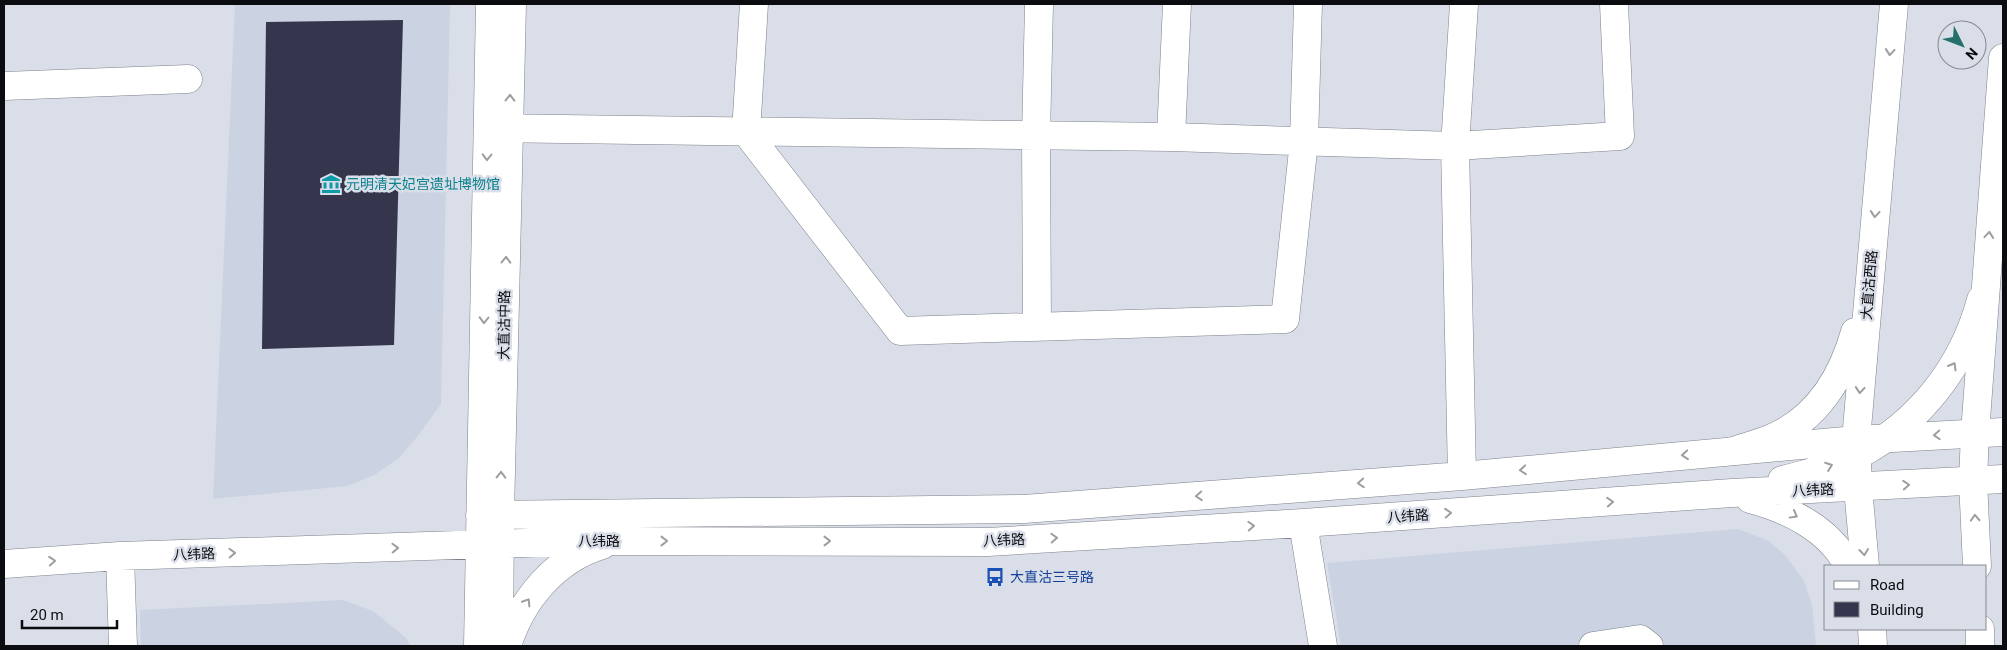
<svg xmlns="http://www.w3.org/2000/svg" width="2007" height="650" font-family="Roboto,'Noto Sans SC',sans-serif">
  <style>
    .built { fill: #cbd2e2 }
    .building { fill: #35354e }
    .lines { fill: none; stroke-linecap: round; stroke-linejoin: round }
    .minor-casing { stroke: #7e818a; stroke-width: 29 }
    .major-casing { stroke: #7e818a; stroke-width: 29 }
    .minor { stroke: #fff; stroke-width: 28 }
    .major { stroke: #fff; stroke-width: 28 }
    .oneway { stroke: #9d9e9f }
    .labels { text-anchor: middle; stroke-width: 5; stroke-linejoin: round; paint-order: stroke }
    .culture-label { font-size: 14px; fill: #0d838f; stroke: #dadee8; text-anchor: start }
    .street-label { font-size: 14px; fill: #0a0c0f; stroke: #dadee8 }
    .transit-label { font-size: 14px; fill: #164399; stroke: #dadee8; text-anchor: start }
  </style>
  <rect width="100%" height="100%" fill="#dadee8"/>
  <path class="built" d="M235,4H450L441,404L417,437L399,458L374,475L347,486L213,499Z
    M1738,529L1769,541L1785,555L1803,579L1812,604L1816,646H1341L1327,563Z
    M343,600L373,611L405,637L411,646H141L140,610Z"/>
  <path class="building" d="M403,20L394,345L262,349L266,22Z"/>
  <g class="lines">
    <g class="minor-casing">
      <path id="minor" d="M754,4L746,132L900,331L1285,319L1304,141L1308,4
        M1177,4L1171,137L1455,146L1620,136L1614,4
        M4,86L188,79
        M488,128L1171,137
        M1037,327L1036,136L1039,4
        M1462,476L1455,146L1464,4
        M1782,480C1807,474 1835,467 1858,455C1920,422 1963,367 1981,300
        M1750,499C1788,509 1830,529 1848,566
        M480,515L1024,509L1462,476L1856,440L2003,432
        M1303,523L1323,646
        M120,556L123,646
        M4,564L120,556L582,541L988,542L1303,523L1732,493L2003,479
        M478,646L490,4
        M499,646L500,514L512,4
        M507,646C521,600 555,559 602,545
        M1593,646L1640,639L1649,646"/>
    </g>
    <g class="major-casing">
      <path id="major" d="M1733,451C1745,447 1758,444 1770,439C1816,420 1842,378 1855,332
        M1865,566L1858,488L1856,440L1894,4
        M1977,566L1973,481L1975,433L2003,58
        M1872,629L1873,646
        M1980,629V646"/>
    </g>
    <use href="#minor" class="minor"/>
    <use href="#major" class="major"/>
  </g>
  <defs><path id="oneway-chevron" d="M-2-3.5L2.5 0L-2 3.5" fill="none" stroke-width="1.6" stroke-linecap="round" stroke-linejoin="round" transform="scale(1.25)"/></defs>
  <g class="oneway">
    <use href="#oneway-chevron" transform="translate(1890 52) rotate(95)"/>
    <use href="#oneway-chevron" transform="translate(510 98) rotate(-89)"/>
    <use href="#oneway-chevron" transform="translate(487 157) rotate(91)"/>
    <use href="#oneway-chevron" transform="translate(1875 214) rotate(95)"/>
    <use href="#oneway-chevron" transform="translate(1989 235) rotate(-85)"/>
    <use href="#oneway-chevron" transform="translate(506 260) rotate(-89)"/>
    <use href="#oneway-chevron" transform="translate(484 320) rotate(91)"/>
    <use href="#oneway-chevron" transform="translate(1953 366) rotate(-60)"/>
    <use href="#oneway-chevron" transform="translate(1860 390) rotate(95)"/>
    <use href="#oneway-chevron" transform="translate(1937 435) rotate(177)"/>
    <use href="#oneway-chevron" transform="translate(1685 455) rotate(175)"/>
    <use href="#oneway-chevron" transform="translate(1829 466) rotate(-20)"/>
    <use href="#oneway-chevron" transform="translate(1523 470) rotate(175)"/>
    <use href="#oneway-chevron" transform="translate(501 475) rotate(-89)"/>
    <use href="#oneway-chevron" transform="translate(1361 483) rotate(176)"/>
    <use href="#oneway-chevron" transform="translate(1906 485) rotate(-4)"/>
    <use href="#oneway-chevron" transform="translate(1199 496) rotate(176)"/>
    <use href="#oneway-chevron" transform="translate(1610 502) rotate(-4)"/>
    <use href="#oneway-chevron" transform="translate(1448 513) rotate(-4)"/>
    <use href="#oneway-chevron" transform="translate(1794 515) rotate(29)"/>
    <use href="#oneway-chevron" transform="translate(1975 518) rotate(-93)"/>
    <use href="#oneway-chevron" transform="translate(1251 526) rotate(-3)"/>
    <use href="#oneway-chevron" transform="translate(1054 538) rotate(-3)"/>
    <use href="#oneway-chevron" transform="translate(664 541)"/>
    <use href="#oneway-chevron" transform="translate(827 541)"/>
    <use href="#oneway-chevron" transform="translate(395 548) rotate(-2)"/>
    <use href="#oneway-chevron" transform="translate(1864 552) rotate(84)"/>
    <use href="#oneway-chevron" transform="translate(232 553) rotate(-2)"/>
    <use href="#oneway-chevron" transform="translate(52 561) rotate(-4)"/>
    <use href="#oneway-chevron" transform="translate(527 602) rotate(-58)"/>
  </g>
  <defs>
    <g id="museum-bare" transform="scale(1.5)"><path d="M0-6L6-3V-2H-6V-3ZM-5-1h2V3h-2ZM-1-1h2V3h-2ZM3-1h2V3H3ZM-6 4H6V6H-6Z" fill="#0f9aa8" stroke="#dadee8" stroke-width="2.5" paint-order="stroke"/></g>
    <g id="bus-bare" transform="scale(1.5)"><path d="M-5-6H5V4H4V6H2V4H-2V6H-4V4H-5ZM-3.5-4V0h7V-4ZM-3.5 1.2v1.5H-2V1.2ZM2 1.2v1.5H3.5V1.2Z" fill="#1a4fb4" stroke="#dadee8" stroke-width="2.5" paint-order="stroke"/></g>
  </defs>
  <g fill-rule="evenodd">
    <use href="#museum-bare" x="331" y="184"/>
    <use href="#bus-bare" x="995" y="577"/>
  </g>
  <g class="labels">
    <g class="culture-label">
      <text x="346" y="189">元明清天妃宫遗址博物馆</text>
    </g>
    <g class="street-label">
      <text transform="translate(1869 285) rotate(-85)" y="5">大直沽西路</text>
      <text transform="translate(504 325) rotate(-89)" y="5">大直沽中路</text>
      <text transform="translate(1813 490) rotate(-3)" y="5">八纬路</text>
      <text transform="translate(1408 516) rotate(-4)" y="5">八纬路</text>
      <text transform="translate(1004 540) rotate(-3)" y="5">八纬路</text>
      <text x="599" y="546">八纬路</text>
      <text transform="translate(194 554) rotate(-2)" y="5">八纬路</text>
    </g>
    <g class="transit-label">
      <text x="1010" y="582">大直沽三号路</text>
    </g>
  </g>
  <rect width="2007" height="650" fill="none" stroke="#0a0c0f" stroke-width="10"/>
  <rect x="1824" y="565" width="162" height="65" fill="#dadee8" stroke="#878a91"/>
  <rect x="1834" y="581" width="25" height="8" fill="#ffffff" stroke="#878a91"/>
  <text x="1870" y="590" font-size="15" fill="#0a0c0f">Road</text>
  <rect x="1834" y="602" width="25" height="15" fill="#35354e" stroke="#878a91"/>
  <text x="1870" y="615" font-size="15" fill="#0a0c0f">Building</text>
  <g transform="translate(1962 45) rotate(132)"><circle r="24" fill="#dadee8" stroke="#878a91"/>
  <path d="M0-4L9 19L0 12L-9 19Z" fill="#25706c"/>
  <text y="-8" font-size="14" font-weight="bold" text-anchor="middle" fill="#0a0c0f">N</text>
  </g>
  <path d="M22 620v8h95v-8" fill="none" stroke="#0a0c0f" stroke-width="2.5"/>
  <text x="30" y="620" font-size="15" fill="#0a0c0f" stroke="#dadee8" stroke-width="4" paint-order="stroke">20 m</text>
</svg>
